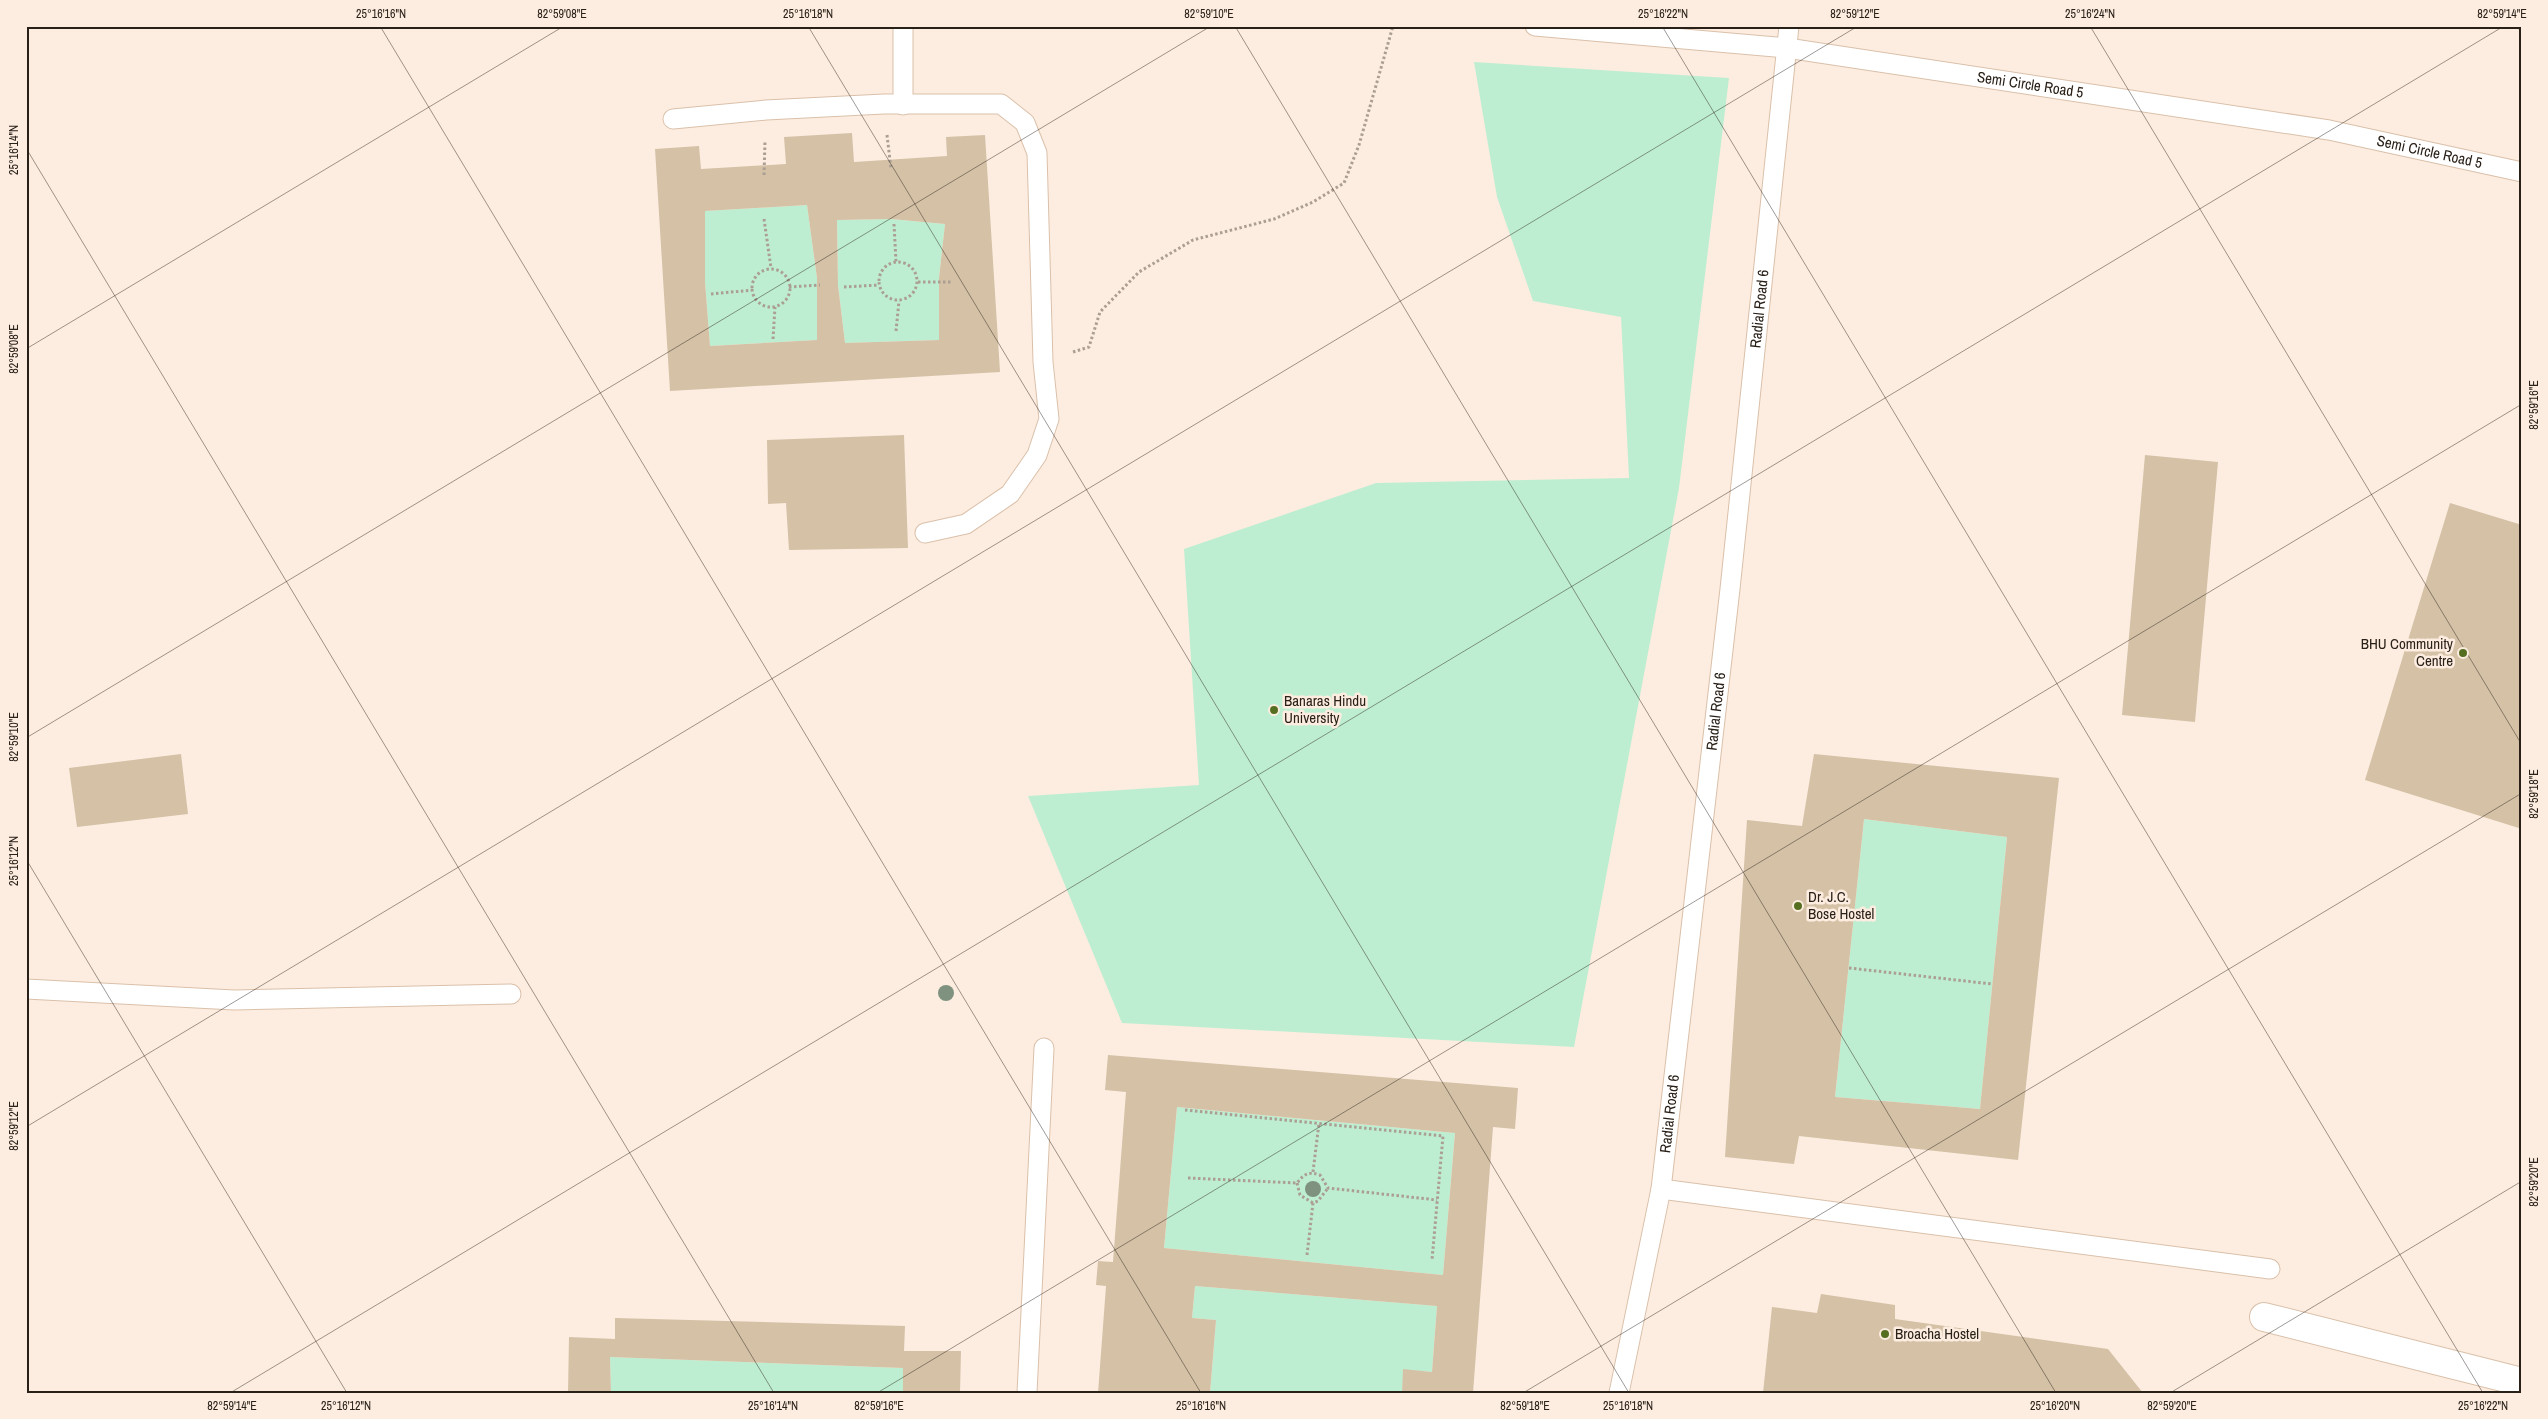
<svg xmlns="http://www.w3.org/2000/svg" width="2548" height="1419" font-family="'Archivo Narrow',sans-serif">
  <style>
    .green { fill: #beeed1 }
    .building { fill: #d4c1a6; fill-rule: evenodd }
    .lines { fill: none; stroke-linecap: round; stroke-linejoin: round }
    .lane-casing { stroke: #dac0aa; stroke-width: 21 }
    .street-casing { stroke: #dac0aa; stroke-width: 30 }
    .path { stroke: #ab9e93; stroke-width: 3; stroke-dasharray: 2.5 2.5; stroke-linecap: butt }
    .lane { stroke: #fff; stroke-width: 19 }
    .street { stroke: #fff; stroke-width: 28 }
    .tree { fill: #7e927f }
    .ticks { fill: none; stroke: #292018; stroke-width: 1; stroke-opacity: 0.45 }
    .poi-dot { fill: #556e1f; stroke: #fdede0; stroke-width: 2 }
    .labels { text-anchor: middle; stroke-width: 5; stroke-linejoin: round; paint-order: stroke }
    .street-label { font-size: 15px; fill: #292018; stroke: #fdede0 }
    .poi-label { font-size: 15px; fill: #292018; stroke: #fdede0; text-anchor: start }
    .neatline { fill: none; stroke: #292018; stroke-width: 2 }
    .ticks-label { font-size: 12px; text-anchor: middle; fill: #292018 }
  </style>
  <rect width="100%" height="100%" fill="#fdede0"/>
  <path class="green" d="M1474,62L1729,78L1679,488L1574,1047L1122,1023L1028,796L1199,785L1184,549L1376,483L1629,478L1621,317L1533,301L1497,197Z
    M807,205L817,278V340L710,346L705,282V211Z
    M891,219L945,224L939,278V340L845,343L838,285L837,220Z
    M1864,819L2007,837L1980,1109L1835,1097Z
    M1177,1107L1455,1133L1443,1275L1164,1248Z
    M1195,1286L1437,1306L1432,1372L1404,1370L1402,1393H1210L1216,1320L1192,1318Z
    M610,1357L903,1368V1393H611Z"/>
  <path class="building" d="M852,133L854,162L947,156L946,137L985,135L1000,372L670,391L655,149L699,146L701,169L786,164L784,137ZM807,205L817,278V340L710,346L705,282V211ZM891,219L945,224L939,278V340L845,343L838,285L837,220Z
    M904,435L908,548L789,550L786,503L768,504L767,440Z
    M2145,455L2218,462L2195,722L2122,715Z
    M2450,503L2522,525V829L2365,780Z
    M181,754L188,814L77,827L69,768Z
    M1814,754L2059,778L2018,1160L1799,1136L1794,1164L1725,1157L1747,820L1802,826ZM1864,819L2007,837L1980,1109L1835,1097Z
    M1108,1055L1518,1088L1515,1129L1493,1127L1473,1393H1402L1403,1369L1432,1372L1437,1306L1195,1286L1192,1318L1216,1320L1210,1393H1098L1106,1286L1096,1285L1098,1261L1113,1262L1126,1092L1105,1090ZM1177,1107L1455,1133L1443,1275L1164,1248Z
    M1821,1294L1895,1305V1319L2108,1349L2143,1393H1763L1772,1307L1817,1313Z
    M615,1318L905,1326L904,1351H961L960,1393H903V1368L610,1357L611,1393H568L569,1337L615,1339Z"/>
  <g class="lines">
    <g class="lane-casing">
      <g id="lane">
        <path d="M903,26V105"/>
        <path id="s1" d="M1535,26L1787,48L2329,130L2522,172"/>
        <path d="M673,119L766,110L884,104H1001L1025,123L1037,153L1043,362L1049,419L1037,455L1010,494L966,524L925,533"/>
        <path d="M26,989L234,1000L511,994"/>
        <path d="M1661,1189L2270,1269"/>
        <path d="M1027,1393L1044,1048"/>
        <path id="s2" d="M1619,1393L1661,1189L1730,589L1789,26"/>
      </g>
    </g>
    <g class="street-casing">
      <path id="street" d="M2264,1317L2522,1382"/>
    </g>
    <path class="path" d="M887,135L891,169
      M764,175L765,141
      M764,219L771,268
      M894,224L896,262
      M879 281a19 19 0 1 1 38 0a19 19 0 1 1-38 0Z
      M752 288a19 19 0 1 1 38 0a19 19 0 1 1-38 0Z
      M918,282H952
      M789,287L820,285
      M844,287L879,285
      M711,294L753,290
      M896,331L899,301
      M773,339L775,307
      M1073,352L1089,347L1100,312L1139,272L1193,240L1274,219L1313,202L1344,183L1359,145L1393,26
      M1849,968L1992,984
      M1185,1110L1443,1136L1432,1260
      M1313,1172L1319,1123
      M1188,1178L1297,1183C1304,1174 1309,1171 1320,1175L1328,1188L1437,1200
      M1297,1183L1300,1195L1313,1203
      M1307,1255L1313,1203L1318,1201L1328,1188"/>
    <use href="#lane" class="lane"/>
    <use href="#street" class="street"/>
  </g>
  <g class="tree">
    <circle cx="946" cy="993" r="8"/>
    <circle cx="1313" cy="1189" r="8"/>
  </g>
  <path class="ticks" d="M380,26L1201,1393M808,26L1629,1393M1235,26L2056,1393M1662,26L2483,1393M2090,26L2522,745M2517,26L2522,34M26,148L774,1393M26,349L564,26M26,738L1211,26M26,859L347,1393M26,1127L1858,26M230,1393L2504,26M877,1393L2522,404M1523,1393L2522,793M2170,1393L2522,1181"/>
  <g class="poi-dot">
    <circle cx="2463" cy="653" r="5"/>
    <circle cx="1274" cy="710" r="5"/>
    <circle cx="1798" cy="906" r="5"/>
    <circle cx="1885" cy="1334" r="5"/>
  </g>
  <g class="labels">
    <g class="street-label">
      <text dy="5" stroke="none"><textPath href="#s1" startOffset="499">Semi Circle Road 5</textPath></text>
      <text dy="5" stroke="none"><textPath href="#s1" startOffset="904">Semi Circle Road 5</textPath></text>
      <text dy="5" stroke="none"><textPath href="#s2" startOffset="1094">Radial Road 6</textPath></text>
      <text dy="5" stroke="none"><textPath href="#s2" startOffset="689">Radial Road 6</textPath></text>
      <text dy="5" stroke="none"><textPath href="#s2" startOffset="284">Radial Road 6</textPath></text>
    </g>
    <g class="poi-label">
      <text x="2453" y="649" text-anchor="end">BHU Community<tspan x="2453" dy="17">Centre</tspan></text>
      <text x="1284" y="706">Banaras Hindu<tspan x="1284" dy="17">University</tspan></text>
      <text x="1808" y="902">Dr. J.C.<tspan x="1808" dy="17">Bose Hostel</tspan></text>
      <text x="1895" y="1339">Broacha Hostel</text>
    </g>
  </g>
  <rect width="2548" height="1419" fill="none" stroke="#fdede0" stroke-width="55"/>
  <rect x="28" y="28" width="2492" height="1364" class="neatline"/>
  <g class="ticks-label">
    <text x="381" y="18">25°16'16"N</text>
    <text x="562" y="18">82°59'08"E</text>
    <text x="808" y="18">25°16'18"N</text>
    <text x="1209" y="18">82°59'10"E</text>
    <text x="1663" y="18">25°16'22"N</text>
    <text x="1855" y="18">82°59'12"E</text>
    <text x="2090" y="18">25°16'24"N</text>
    <text x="2502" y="18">82°59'14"E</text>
    <text transform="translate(14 150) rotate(-90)" y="4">25°16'14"N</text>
    <text transform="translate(14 349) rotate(-90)" y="4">82°59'08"E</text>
    <text transform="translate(2534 405) rotate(-90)" y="4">82°59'16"E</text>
    <text transform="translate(14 737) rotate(-90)" y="4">82°59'10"E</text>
    <text transform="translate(2534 794) rotate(-90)" y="4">82°59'18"E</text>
    <text transform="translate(14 861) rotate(-90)" y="4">25°16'12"N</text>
    <text transform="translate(14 1126) rotate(-90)" y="4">82°59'12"E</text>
    <text transform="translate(2534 1182) rotate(-90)" y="4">82°59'20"E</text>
    <text x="232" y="1410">82°59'14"E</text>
    <text x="346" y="1410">25°16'12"N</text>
    <text x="773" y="1410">25°16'14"N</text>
    <text x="879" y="1410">82°59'16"E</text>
    <text x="1201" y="1410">25°16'16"N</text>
    <text x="1525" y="1410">82°59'18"E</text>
    <text x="1628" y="1410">25°16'18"N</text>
    <text x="2055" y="1410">25°16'20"N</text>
    <text x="2172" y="1410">82°59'20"E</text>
    <text x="2483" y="1410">25°16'22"N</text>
  </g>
</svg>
